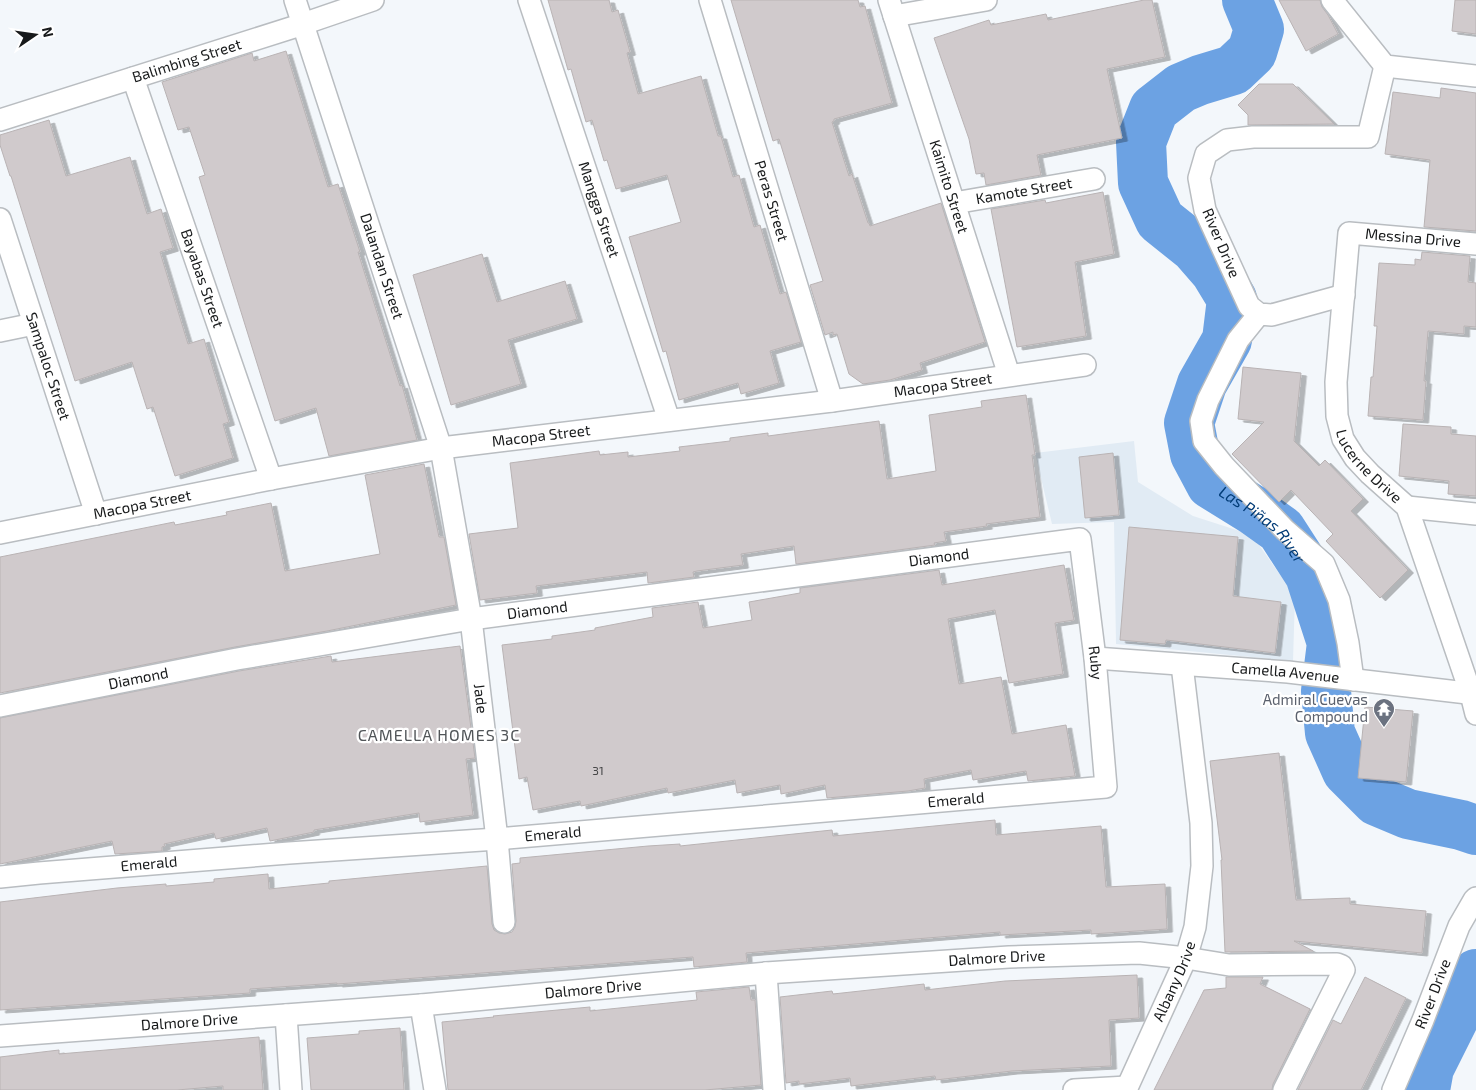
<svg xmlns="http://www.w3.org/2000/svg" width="1476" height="1090" font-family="'Exo 2',sans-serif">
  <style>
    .built { fill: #e1ebf4 }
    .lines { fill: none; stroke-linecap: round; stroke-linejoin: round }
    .river { stroke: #6ca2e3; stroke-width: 50 }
    .building { fill: #d0cacc; stroke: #b9b3b4; filter: url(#shadow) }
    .minor-casing { stroke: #b9bdc1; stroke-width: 24 }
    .minor { stroke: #fff; stroke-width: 21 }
    .labels { text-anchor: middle; stroke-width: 4.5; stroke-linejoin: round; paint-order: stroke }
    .number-label { font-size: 12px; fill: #464647 }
    .street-label { font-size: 15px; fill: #181a1b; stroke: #fff }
    .worship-label { font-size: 15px; fill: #5b616d; stroke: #fff; text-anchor: end }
    .water-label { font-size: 16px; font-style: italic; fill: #023c77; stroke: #fff }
    .neighbourhood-label { font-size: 16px; letter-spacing: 1px; fill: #515558; stroke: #fff }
  </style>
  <defs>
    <filter id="shadow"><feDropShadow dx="5.5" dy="3" stdDeviation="0" flood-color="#0004"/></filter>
  </defs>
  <rect width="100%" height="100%" fill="#f3f7fb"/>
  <path class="built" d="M1134,441L1138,482L1193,516L1252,535L1295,596L1293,661L1116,644L1114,522L1052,524L1035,453Z"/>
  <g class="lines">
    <g class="river">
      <path id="s1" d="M1247,0L1259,29L1252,52L1233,70L1200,80L1181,88L1154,109L1141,142L1143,183L1160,220L1195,248L1215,271L1232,299L1227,340L1202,384L1189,423L1195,454L1211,484L1253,510L1281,530L1310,575L1332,643L1326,691L1330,733L1347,771L1377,801L1408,814L1461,825L1476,830"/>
      <path d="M1425,1090L1429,1068L1476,974"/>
    </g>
  </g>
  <path class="building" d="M548,0H609L612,12L618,10L630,52L627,53L638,94L701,76L718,136H721L733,177L739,175L754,227L760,225L780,294L786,292L801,342L770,351L779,383L741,394L738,383L679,400L666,351L663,352L629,237L681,222L667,175L616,189L607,160L604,161L592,120L586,122L571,69L568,70Z
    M731,0H858L860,7L865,6L892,103L834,119V121L832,122L849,176L852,174L868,223H869L870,226L941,203L985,342L920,363L922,370L890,380L863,384L849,374L837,334L833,335V332L825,335L810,285L823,281L779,139L773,141Z
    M1144,0H1152L1165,57L1107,69L1122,138L1037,155L1041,175L986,185L984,173L976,174L969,139L934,38L989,20L991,25L1046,14L1048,20Z
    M1279,0H1320L1322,7L1328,15L1338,34L1306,51Z
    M1455,0H1476V34L1452,31Z
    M286,51L328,187L338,184L360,252H358L400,386L402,385L417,440L329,456L316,408L275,421L199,177L205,175L189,127L178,130L162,82L252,53L254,61Z
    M1259,84H1293L1334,124L1248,125V115L1238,105Z
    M1441,88L1476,93V231L1424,227L1430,160L1385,154L1393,92L1440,98Z
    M49,120L66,176L130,157L147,214L161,209L173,248L160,252L188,344L204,339L229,422L223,424L233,458L175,476L153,407L147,409L132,362L75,381L11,176H10L0,145V135Z
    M1103,192L1114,254L1075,262L1086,336L1017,347L991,209L1045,200L1046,203Z
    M1422,252L1470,256L1468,282L1476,283V327L1464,326V334L1428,331L1424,381H1426L1423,420L1368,416L1371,377H1373L1377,326H1374L1379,263L1415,265V259L1421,260Z
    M482,254L497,302L565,281L577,319L508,340L521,384L451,405L413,275Z
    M1243,367L1301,373L1294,441L1319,466L1325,460L1363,499L1351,511L1408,570L1380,598L1326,541L1333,534L1291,490L1279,502L1232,454L1264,422L1238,419Z
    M1026,395L1035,455H1032L1040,517L986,524L987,526L944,532L946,541L934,543L935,545L796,564L794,546L741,554L743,565L697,571L693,572L694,577L648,583L647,572L536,586L537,593L480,600L469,534L518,528L510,463L599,451L600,455L628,452V457L680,451L679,447L730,441V438L768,433V436L879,421L887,479L936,471L929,415L982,407L981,401Z
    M1403,424L1451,427V434L1476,436V496L1448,494L1449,481L1399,476Z
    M1113,453L1119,515L1085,518L1079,457Z
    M424,464L439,537H444L456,605L327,631L235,647L0,693V557L174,522L175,525L227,515L226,512L271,503L285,571L380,554L365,475Z
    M1129,527L1238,537L1233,596L1281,602L1275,653L1166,640L1165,644L1120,640Z
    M1064,565L1074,620L1055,623L1063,674L1009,683L995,610L948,619L959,684L1001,677L1012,734L1066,725L1075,776L1028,781L1026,771L973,780L971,770L924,779L925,788L908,791L827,798L825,785L781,794L780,785L737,793L735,780L668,793L667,788L581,806L580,801L533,810L527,777L519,779L502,645L552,639V636L595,630V628L653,617L652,608L698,602L703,628L752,620L749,602L800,593V588L939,570L942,585Z
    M460,646L475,758L466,759L473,815L420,822L419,813L314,830V832L270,841L267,828L216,839L214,833L164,844L165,846L162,847V851L115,854L112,841L0,864V718L239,671L331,656L332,662Z
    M1365,707L1413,711L1406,782L1358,778Z
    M1279,753L1296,900L1350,898V904L1426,911L1422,953L1294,941L1313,951L1225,952L1221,860H1222L1210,761Z
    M995,820L996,835L1101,826L1106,887L1165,884L1167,929L1091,934V930L1000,935V932L746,953L747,962L694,967L693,957L337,984V983L250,989V993L0,1010V902L117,888L166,884V886L214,882V879L268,874L269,889L329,883V881L487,866L492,924L494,930L499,933L505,934L512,932L515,927L516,921L512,864L520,863V858L648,846L680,844V846L832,830L833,836Z
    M1137,975L1139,1018L1109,1020L1111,1066L1012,1071L936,1080L935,1076L851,1086L850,1078L799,1084V1081L786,1083L780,997L832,991L833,994L924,984L925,990L1005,981Z
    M1226,977H1263L1260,984L1310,1009L1273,1084L1272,1090H1154L1204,990L1226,988Z
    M1365,977L1406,998L1361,1090H1298L1333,1020L1341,1024Z
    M749,987L751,1000H755L761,1085L705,1090H448L442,1022L494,1017L493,1016L590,1007V1011L697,1000L696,992Z
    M400,1028L404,1090H311L307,1038L359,1034V1031Z
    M259,1037L263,1090H223V1086L177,1090H0V1057L59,1050V1054Z"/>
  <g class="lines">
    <g class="minor-casing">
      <g id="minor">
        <path id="s2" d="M295,0L441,448L471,619L497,839L504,922"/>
        <path id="s3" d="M529,0L669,420"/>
        <path id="s4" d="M710,0L832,401"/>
        <path id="s5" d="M889,0L1009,375"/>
        <path d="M1332,0L1385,66L1476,76"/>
        <path d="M894,16L986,0"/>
        <path id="s6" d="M133,78L271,479"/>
        <path id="s7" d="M0,120L294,27L373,0"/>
        <path id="s8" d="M954,203L1094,179"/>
        <path id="s9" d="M0,219L96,514"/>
        <path id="s10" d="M1476,244L1349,233L1336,382L1337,416L1343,439L1355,458L1370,474L1407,507L1471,694L1476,714"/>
        <path d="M1344,295L1272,315L1259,314L1249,306L1205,210L1199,178L1206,154L1227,140L1253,137H1368L1385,66"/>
        <path d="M1259,314L1238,340L1208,400L1201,421L1204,441L1224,466L1285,530L1324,564L1339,600L1348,643L1353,680"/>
        <path d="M0,331L34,324"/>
        <path d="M1407,507L1476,514"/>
        <path id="s11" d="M0,533L271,479L441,448L832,401L1085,365"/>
        <path id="s12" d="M1095,658L1288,672L1476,694"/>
        <path id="s13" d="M0,706L237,659L471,619L1080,539L1095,658L1106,787L497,839L289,853L39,873L0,877"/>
        <path d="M766,973L774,1090"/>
        <path d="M421,1005L435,1090"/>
        <path d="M286,1015L291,1090"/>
        <path id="s14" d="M0,1036L421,1005L766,973L1009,957L1139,953L1186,958L1229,965L1337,964L1342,966L1344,970L1284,1090"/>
        <path d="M1074,1090L1127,1087"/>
        <path id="s15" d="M1126,1090L1186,958L1195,927L1202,866L1201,823L1182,665"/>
        <path id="s16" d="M1393,1090L1423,1020L1459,926L1474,900L1476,898"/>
      </g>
    </g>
    <use href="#minor" class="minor"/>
  </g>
  <defs>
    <g id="temple-pin" transform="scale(1.125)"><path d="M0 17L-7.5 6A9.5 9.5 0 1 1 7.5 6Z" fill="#6b7280" stroke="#fff"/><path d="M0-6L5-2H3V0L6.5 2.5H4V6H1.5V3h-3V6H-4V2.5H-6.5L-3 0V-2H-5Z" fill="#fff"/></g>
  </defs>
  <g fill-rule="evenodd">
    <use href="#temple-pin" x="1384" y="709"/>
  </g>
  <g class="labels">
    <g class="number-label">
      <text x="598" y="775">31</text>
    </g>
    <g class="street-label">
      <text dy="5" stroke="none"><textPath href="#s7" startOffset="196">Balimbing Street</textPath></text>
      <text dy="5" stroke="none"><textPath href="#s5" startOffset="196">Kaimito Street</textPath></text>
      <text dy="5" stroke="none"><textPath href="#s8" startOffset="71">Kamote Street</textPath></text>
      <text dy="5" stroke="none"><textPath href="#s4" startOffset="210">Peras Street</textPath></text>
      <text dy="5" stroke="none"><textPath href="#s3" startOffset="221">Mangga Street</textPath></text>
      <text transform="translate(1413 238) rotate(5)" y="5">Messina Drive</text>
      <text transform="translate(1221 243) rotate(67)" y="5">River Drive</text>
      <text dy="5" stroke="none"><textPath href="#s2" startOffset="280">Dalandan Street</textPath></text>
      <text dy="5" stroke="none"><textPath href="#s6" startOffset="212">Bayabas Street</textPath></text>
      <text dy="5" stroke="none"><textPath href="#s9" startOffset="155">Sampaloc Street</textPath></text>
      <text dy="5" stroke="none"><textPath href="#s11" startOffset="955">Macopa Street</textPath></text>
      <text dy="5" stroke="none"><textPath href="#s11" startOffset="550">Macopa Street</textPath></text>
      <text dy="5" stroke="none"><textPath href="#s10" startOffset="372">Lucerne Drive</textPath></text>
      <text dy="5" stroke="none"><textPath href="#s11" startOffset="145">Macopa Street</textPath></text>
      <text dy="5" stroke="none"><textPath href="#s13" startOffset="951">Diamond</textPath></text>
      <text dy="5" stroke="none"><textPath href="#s13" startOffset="546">Diamond</textPath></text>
      <text dy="5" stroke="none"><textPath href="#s13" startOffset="1218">Ruby</textPath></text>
      <text dy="5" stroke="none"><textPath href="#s12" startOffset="191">Camella Avenue</textPath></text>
      <text dy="5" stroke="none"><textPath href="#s13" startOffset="141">Diamond</textPath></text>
      <text dy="5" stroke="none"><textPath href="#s2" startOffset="725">Jade</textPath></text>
      <text transform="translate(956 800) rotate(-5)" y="5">Emerald</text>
      <text transform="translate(553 834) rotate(-5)" y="5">Emerald</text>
      <text transform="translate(149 864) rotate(-5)" y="5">Emerald</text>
      <text dy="5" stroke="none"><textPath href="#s14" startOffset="1000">Dalmore Drive</textPath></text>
      <text dy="5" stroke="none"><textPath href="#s15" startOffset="119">Albany Drive</textPath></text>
      <text dy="5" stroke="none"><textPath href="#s14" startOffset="595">Dalmore Drive</textPath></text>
      <text dy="5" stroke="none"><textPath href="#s16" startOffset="104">River Drive</textPath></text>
      <text dy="5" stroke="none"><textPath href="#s14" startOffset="190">Dalmore Drive</textPath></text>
    </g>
    <g class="worship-label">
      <text x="1368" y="705">Admiral Cuevas<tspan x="1368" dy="17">Compound</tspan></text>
    </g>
    <g class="water-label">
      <text dy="6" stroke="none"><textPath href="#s1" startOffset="661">Las Piñas River</textPath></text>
    </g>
    <g class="neighbourhood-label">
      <text x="439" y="741">CAMELLA HOMES 3C</text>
    </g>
  </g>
  <g transform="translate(35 35) rotate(77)" stroke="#ffffff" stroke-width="4" paint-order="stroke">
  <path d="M0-4L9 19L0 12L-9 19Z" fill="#181a1b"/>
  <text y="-8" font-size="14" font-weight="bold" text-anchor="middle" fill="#181a1b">N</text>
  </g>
</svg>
